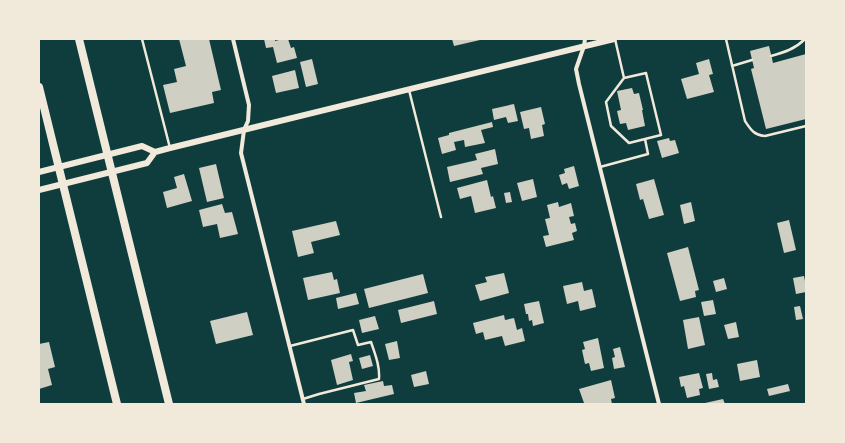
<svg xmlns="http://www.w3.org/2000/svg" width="845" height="443" font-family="Cabin,sans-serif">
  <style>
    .building { fill: #cfcfc3 }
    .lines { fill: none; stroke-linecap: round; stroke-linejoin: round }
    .service { stroke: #f1e9da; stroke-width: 2.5 }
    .minor { stroke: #f1e9da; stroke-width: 4 }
    .tertiary { stroke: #f1e9da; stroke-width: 6 }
    .motorway { stroke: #f1e9da; stroke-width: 8 }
  </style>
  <rect width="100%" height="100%" fill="#0f3d3e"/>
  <path class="building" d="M179,39H209L221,90L212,92L214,103L170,113L163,85L177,82L174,69L186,66Z
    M264,39H275V41L283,39H288L291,48L294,47L297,58L277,63L273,47L266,48Z
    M452,39H480V40L454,46Z
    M769,46L773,63L806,54V119L766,129L751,69L754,68L750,51Z
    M312,59L318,84L306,87L300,62Z
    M709,59L713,74L709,75L714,92L687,99L681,79L699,74L696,63Z
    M295,70L299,88L276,93L272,76Z
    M632,88L634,94L639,93L643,110H642L645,126L628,130L626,123L620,124L617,111L621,110L617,91Z
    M514,104L518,121L508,123L506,117L494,120L492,109Z
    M541,107L545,124L542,125L544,136L531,139L529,128L524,129L520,112Z
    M492,122L493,127L481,130L485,143L465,147L464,140L454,142L456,150L442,154L438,138L449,135V133Z
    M669,138L670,141L675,140L679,153L662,158L657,141Z
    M495,149L498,164L481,168L483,174L450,182L447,167L477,160L475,154Z
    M216,164L224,198L207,202L199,168Z
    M574,166L579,186L569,189L567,183L562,185L559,175L565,173L564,169Z
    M184,174L192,201L167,208L163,192L177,188L174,177Z
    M533,179L537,197L522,201L517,183Z
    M654,179L664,215L649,219L643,199L640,200L636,184Z
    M487,180L491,197L493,196L496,208L475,213L471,196L460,199L457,188Z
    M510,192L512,202L506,203L504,193Z
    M558,202L559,207L571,203L574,216L569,217L571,224L575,223L577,231L572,233L574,240L546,247L543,236L549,235L545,219L550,218L547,205Z
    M691,202L695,221L684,224L680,205Z
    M222,204L225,213L232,212L238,234L220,238L217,224L203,227L199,210Z
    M789,220L796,250L784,253L777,223Z
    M336,221L340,235L311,242L314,253L298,257L292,231Z
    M688,247L699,290L695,291L696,297L680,301L667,253Z
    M332,272L334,280L337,279L340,293L308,300L303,278Z
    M504,273L509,293L480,301L475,285L487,282L485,277Z
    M423,274L428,293L369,308L364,289Z
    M804,276L806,286V292L796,294L793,278Z
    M724,278L727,289L716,292L713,281Z
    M582,282L584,291L592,289L596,307L580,311L578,301L567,304L563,286Z
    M356,293L359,304L338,309L336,298Z
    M713,300L716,314L704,316L701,302Z
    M434,301L437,314L401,323L398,310Z
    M539,301L544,323L533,326L532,320L529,321L528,314H526L524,304Z
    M800,306L803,319L796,320L794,307Z
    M247,312L253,335L216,344L210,321Z
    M504,315L505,320L514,318L517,330L522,328L525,341L505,346L502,336L485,340L483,332L476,334L473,323Z
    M375,316L379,329L362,333L359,320Z
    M699,317L705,345L688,349L683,320Z
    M736,322L739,337L728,339L724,325Z
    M598,338L604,368L591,371L589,363L585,364L582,350L585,349L583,342Z
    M397,341L400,358L389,360L385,344Z
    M49,342L55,367L48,369L52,385L39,389V344Z
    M620,347L625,367L614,369L612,358L615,357L613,349Z
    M351,354L353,361L349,362L353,380L337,385L331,360Z
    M370,355L373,366L362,369L359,358Z
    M757,360L760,377L740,381L737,364Z
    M426,371L429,384L414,387L411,375Z
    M699,373L703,388L699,389L700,395L687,398L684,386L681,387L679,377Z
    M712,373L713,380L717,379L719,387L709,389L706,374Z
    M611,380L615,398L611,399L612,404H587L586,403H584L579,389Z
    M383,381L384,386L392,385L394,394L356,403L354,393L366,391L364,385Z
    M788,384L790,391L769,396L767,389Z
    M723,399L725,404H706L705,403Z"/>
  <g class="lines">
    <path class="service" d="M142,39L170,148
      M615,39L624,78L606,102L611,126L629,143L661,135L646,73L624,78
      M726,39L745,121C751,130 754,135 765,136L806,126
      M771,56C785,52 795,49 805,39
      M732,66L752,60
      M409,90L441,217
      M600,167L648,154L645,139
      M290,346L353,330L358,345L371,342C375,354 380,366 379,379L319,394L303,399"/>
    <path class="minor" d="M233,39L249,105L248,121L244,130L241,153L304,404
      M585,39L584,46L576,69L579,84L659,404"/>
    <path class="tertiary" d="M39,172L142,146L155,152
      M39,190L147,163L155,152L170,148L614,39"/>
    <path class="motorway" d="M79,39L169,404
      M39,87L117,404"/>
  </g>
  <rect width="845" height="443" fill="none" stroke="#f1e9da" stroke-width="80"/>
</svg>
